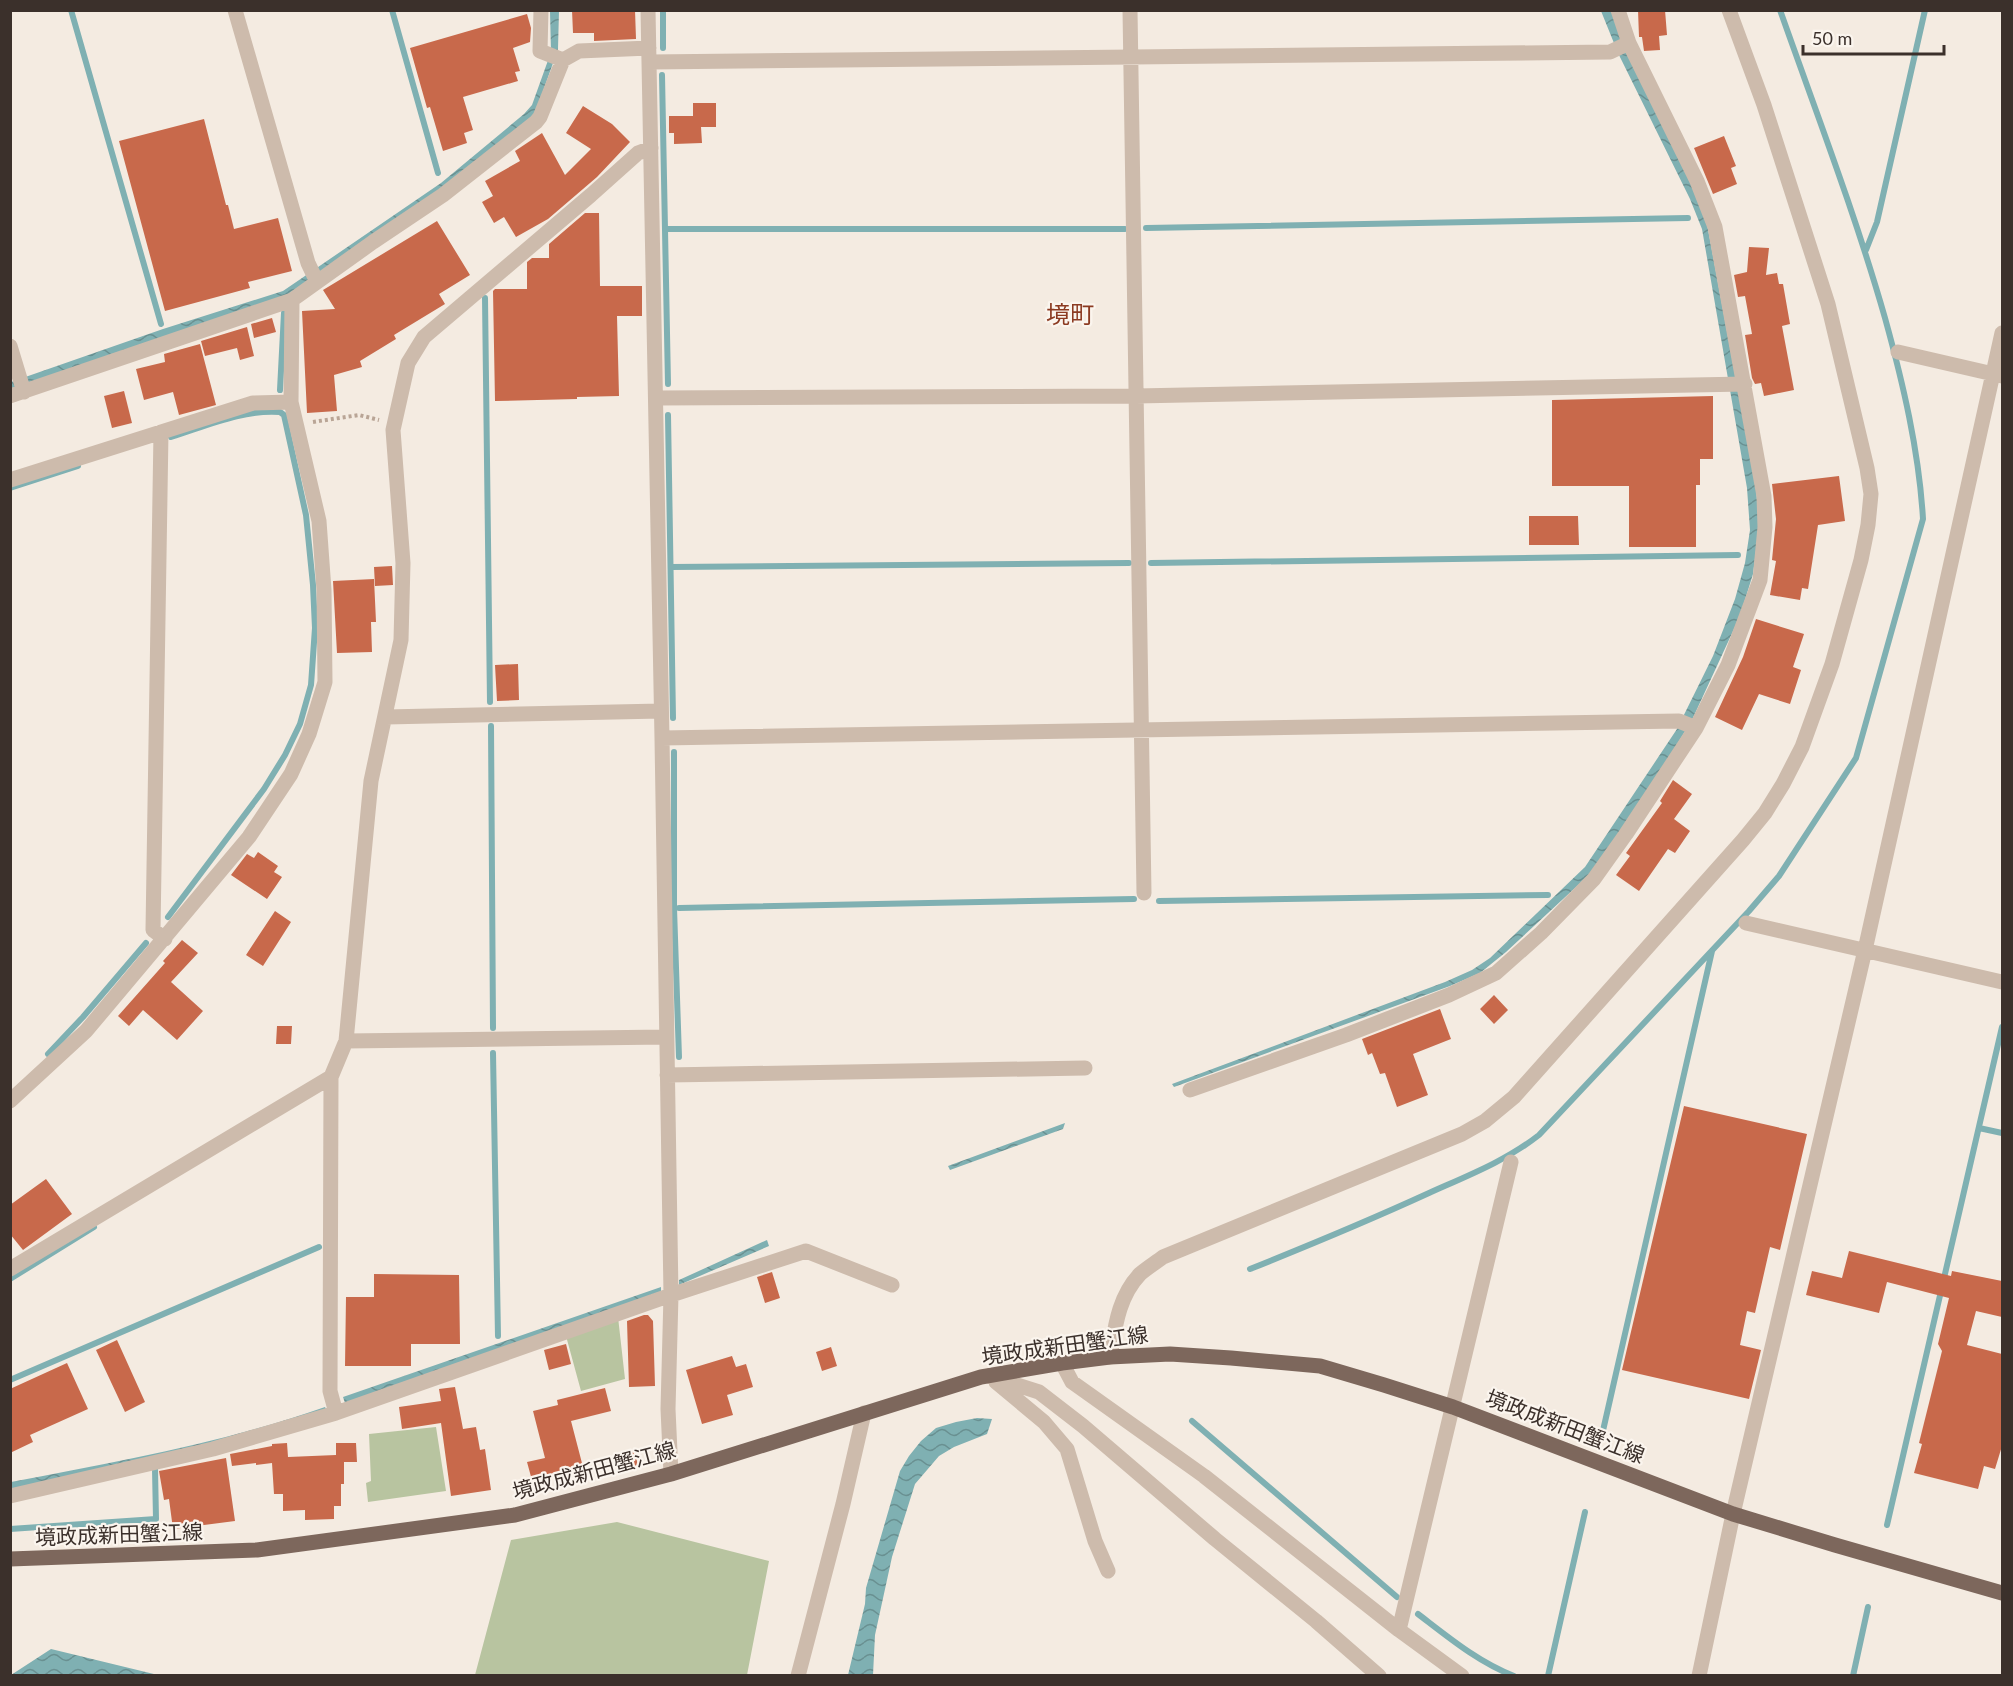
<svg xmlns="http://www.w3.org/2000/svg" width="2013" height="1686" font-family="Lato,'Noto Sans JP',sans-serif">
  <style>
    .garden { fill: #b8c4a0 }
    .water { fill: url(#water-waves) }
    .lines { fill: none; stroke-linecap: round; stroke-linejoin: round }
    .stream { stroke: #7fb0b2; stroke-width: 6 }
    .building { fill: #c8694b }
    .path { stroke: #b9a596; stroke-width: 4; stroke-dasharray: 3 3; stroke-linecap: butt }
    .minor { stroke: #cdbbac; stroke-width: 15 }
    .major { stroke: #7d675c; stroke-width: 15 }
    .labels { text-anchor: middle; stroke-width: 4.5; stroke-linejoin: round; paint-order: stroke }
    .street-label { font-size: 21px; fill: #3b302b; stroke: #fbf5ee }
    .quarter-label { font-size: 24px; fill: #8c3b22; stroke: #fbf5ee }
  </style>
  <defs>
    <pattern id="water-waves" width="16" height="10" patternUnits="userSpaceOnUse" patternTransform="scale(1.5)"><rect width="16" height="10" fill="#7fb0b2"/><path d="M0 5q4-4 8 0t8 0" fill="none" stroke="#699091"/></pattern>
  </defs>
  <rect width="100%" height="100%" fill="#f4ebe1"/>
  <path class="garden" d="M618,1317L625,1379L581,1391L566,1336Z
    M436,1427L446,1491L368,1502L366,1483L371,1481L369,1434Z
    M617,1522L769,1561L747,1675H475L511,1540Z"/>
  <path class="water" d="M550,11H559L558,49L535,114L440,191L284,297L11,390V382L163,329L283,291L441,183L524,114L532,105L551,52Z
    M1601,11H1611L1705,213L1756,487L1759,527L1753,574L1740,616L1692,720L1649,790L1589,875L1506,952L1480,973L1450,986L1174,1087L1172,1084L1445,982L1472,970L1490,958L1585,867L1677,729L1713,656L1735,599L1745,563L1750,530L1747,488L1702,229L1690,199L1618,53Z
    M1065,1123L1063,1129L950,1170L948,1166Z
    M767,1240L769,1246L679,1285V1280Z
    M661,1287V1293L345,1403L343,1397Z
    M325,1407L326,1409L288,1425L11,1490V1482C116,1462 223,1443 325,1407Z
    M977,1418L992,1419L987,1434L954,1447L939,1456L915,1484L892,1557L875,1635L873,1675H848L865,1604L866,1588L900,1471L909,1456L921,1441L936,1428L956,1422Z
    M51,1649L158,1675H11Z"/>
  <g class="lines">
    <path class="stream" d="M71,10L161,324
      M392,10L438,173
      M663,10V48
      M662,75L668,384
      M1146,228L1688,218
      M665,229H1125
      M1866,250L1877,222L1925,10
      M485,298L490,702
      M280,390L284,313
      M668,415L673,718
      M10,488L78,466
      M1151,563L1738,555
      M671,567L1129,563
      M491,726L493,1028
      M674,752V908L679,1057
      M1159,901L1548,895
      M679,908L1134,899
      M168,917L264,789L285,755L300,724L311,685L315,628L313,585L306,515L284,415L280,412C244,409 206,426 171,437
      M493,1053L498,1336
      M48,1054L83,1017L146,943
      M1979,1128L2002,1133
      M1250,1269C1310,1245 1370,1220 1429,1193C1467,1176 1506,1161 1539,1135L1749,911L1779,876L1856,758L1923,519C1919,451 1903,383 1885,318C1855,213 1816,112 1780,10
      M10,1279L94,1227
      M10,1380L319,1247
      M1192,1421L1397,1597
      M1602,1435L1712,951
      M1887,1525L2002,1027
      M10,1529L156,1519L155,1469
      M1418,1614C1448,1637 1478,1662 1514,1676
      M1548,1676L1585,1512
      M1853,1676L1868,1607"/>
  </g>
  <path class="building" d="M572,10H635L636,39L594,41V33H573Z
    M1638,10H1665L1667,35L1659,36L1660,50L1644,51L1642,37H1639Z
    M527,14L531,28L530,42L513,48L520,71L515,72L518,81L463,97L473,130L464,133L467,143L443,151L430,107L427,108L410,48Z
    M693,103H716V127H701L702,143L674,144V133H669V116H693Z
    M583,106L612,124L630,142L597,177L548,219L516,237L504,217L494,223L482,202L493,196L485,181L520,161L515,151L542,133L565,175L591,149L566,133Z
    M204,119L226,205H228L234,229L278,218L292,271L248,282L250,288L165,311L119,141Z
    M1724,136L1736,166L1731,168L1737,184L1713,194L1694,148Z
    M585,213H599L600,286H642V316H617L619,396L577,397V399L495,401L493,291L495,289H527V262L532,258H549V244Z
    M437,221L470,275L439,294L445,304L394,335L396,339L360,361L362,367L334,375L337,411L307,413L302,311L335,309L323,290Z
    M1749,247L1769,248L1766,275L1777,273L1779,284H1783L1790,324L1782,326L1794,390L1764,396L1761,383L1755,384L1752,378L1745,335L1752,334L1745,296L1738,297L1734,275L1747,272Z
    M272,318L276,332L254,338L251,324Z
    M247,327L254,356L240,360L237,348L205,356L201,341Z
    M200,344L216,405L179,415L173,392L144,400L136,369L165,362L164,354Z
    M124,391L132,423L112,428L104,396Z
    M1713,396V459H1700V485H1696V547H1629V486H1552V400Z
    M1839,476L1845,521L1818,525L1808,589L1802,588L1800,600L1770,595L1776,561L1772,560L1776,519L1772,484Z
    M1529,516H1578L1579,545H1529Z
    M392,566L393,585L375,586L374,567Z
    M374,579L376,622H371L372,652L337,653L333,581Z
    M1756,619L1804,634L1793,667L1801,670L1790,704L1759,694L1742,730L1715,717L1743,657Z
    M518,664L519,700L497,701L495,665Z
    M1673,780L1692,794L1674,819L1690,831L1675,853L1668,849L1639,891L1616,875L1630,856L1626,853L1662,803L1660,801Z
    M258,852L278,866L274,872L282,877L267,899L231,875L247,854L254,858Z
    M275,911L291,922L263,966L246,955Z
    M182,940L198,953L171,982L203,1011L177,1040L143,1010L129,1026L118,1016L165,963L163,961Z
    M1494,995L1508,1010L1494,1024L1480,1009Z
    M1440,1009L1451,1039L1413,1054L1428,1095L1397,1107L1385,1073L1380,1074L1372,1053L1368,1055L1362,1039Z
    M277,1026H292L291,1044H276Z
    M1684,1106L1807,1134L1780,1250L1770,1247L1755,1313L1747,1311L1740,1345L1761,1350L1749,1399L1622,1370Z
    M46,1179L72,1214L23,1250L10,1234V1205Z
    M1849,1251L1951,1276L1952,1271L2002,1281V1317L1976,1311L1967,1345L2002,1354V1446L1995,1469L1984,1466L1978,1489L1914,1473L1922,1444L1919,1443L1942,1351L1938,1344L1949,1298L1887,1282L1879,1313L1806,1295L1812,1271L1842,1278Z
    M772,1272L780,1298L765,1303L757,1277Z
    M374,1274L459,1275L460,1344H411V1366H345L346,1297H374Z
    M644,1315H648L653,1321L655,1386L629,1387L627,1321Z
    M117,1340L145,1402L125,1412L96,1350Z
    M566,1344L571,1364L549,1370L544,1350Z
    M831,1347L837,1366L822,1371L816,1352Z
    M732,1356L736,1367L746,1364L753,1387L727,1395L733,1415L702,1424L686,1370Z
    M67,1363L88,1409L30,1435L33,1442L10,1453V1389Z
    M455,1387L463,1429L476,1427L480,1450L485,1449L491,1490L451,1496L441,1423L402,1429L399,1407L441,1401L439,1389Z
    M605,1388L611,1411L571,1421L583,1467L547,1476L548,1480L533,1484L527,1462L545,1458L533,1411L558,1405L557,1400Z
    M287,1443L288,1457L336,1455V1443H356L357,1462H344V1484H341V1506H334V1519L305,1520V1510L283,1511V1494H274L272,1463L256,1465V1463L232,1466L230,1454L272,1446V1444Z
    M634,1450L638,1465L624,1470L620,1454Z
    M226,1458L235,1521L173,1529L169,1499L164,1500L159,1471Z"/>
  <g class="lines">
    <path class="path" d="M313,422L359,415L379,420"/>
    <path class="minor" d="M235,10L308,263L317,282
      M541,10L540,51L563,60
      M648,10L662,738L671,1295L668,1409L671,1474
      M1130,10L1144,893
      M650,62L1610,52L1629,43
      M10,346L24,392
      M1898,352L2002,376
      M10,396L292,300L373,242L443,195L536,122L540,117L563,60L579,51L649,48
      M657,398L1136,396L1745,384
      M161,432L153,930L165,939
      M10,480L253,403L291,402
      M386,717L661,711
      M662,738L1679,721L1696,728
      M1746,923L2002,982
      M346,1041L666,1037
      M667,1075L1085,1068
      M331,1077L330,1391L336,1413
      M1190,1090L1346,1035L1449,995L1496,973L1541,933L1594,879L1626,834L1696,728L1728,665L1760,580L1765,527L1764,496L1715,227L1697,181L1629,43L1618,10
      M10,1101L86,1031L249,837L291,774L309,734L325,682L324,590L319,521L291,402L292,300
      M10,1269L331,1077L346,1041L371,781L401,640L403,563L393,430L408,363L424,337L591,195L638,153L651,148
      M1110,1357C1115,1328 1118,1297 1140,1274C1147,1268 1155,1263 1163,1257L1462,1134L1485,1121L1514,1097L1743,840L1765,813L1783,784L1802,747L1832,664L1861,560L1868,525L1871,494L1867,468L1828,304L1764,105L1729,10
      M1062,1363L1072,1382L1204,1476L1399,1630L1462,1676
      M989,1376L1039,1392L1083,1426L1215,1539L1316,1621L1379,1676
      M996,1382L1044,1422L1067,1449L1095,1541L1108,1571
      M10,1496L213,1449L336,1413L671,1295L806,1251L892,1285
      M1399,1630L1511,1162
      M798,1676L843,1504L864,1413
      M1699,1676L1733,1514L1865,950L2002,333"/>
    <path class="major" d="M10,1559L257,1550L515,1515L671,1474L981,1377L1062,1363L1110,1357L1170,1354L1231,1358L1320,1366L1384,1385L1453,1407L1733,1514L1835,1545L2002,1593"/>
  </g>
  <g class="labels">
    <g class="street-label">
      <text transform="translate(1065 1346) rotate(-8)" y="7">境政成新田蟹江線</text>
      <text transform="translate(1565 1427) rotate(21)" y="7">境政成新田蟹江線</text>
      <text transform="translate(594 1471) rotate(-15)" y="7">境政成新田蟹江線</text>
      <text transform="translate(119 1535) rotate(-2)" y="7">境政成新田蟹江線</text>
    </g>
    <g class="quarter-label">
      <text x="1070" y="323">境町</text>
    </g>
  </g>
  <rect width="2013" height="1686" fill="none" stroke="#3b302b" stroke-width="24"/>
  <path d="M1803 45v9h141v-9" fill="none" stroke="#3b302b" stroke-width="3"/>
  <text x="1812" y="45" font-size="18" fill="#3b302b" stroke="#fbf5ee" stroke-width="4.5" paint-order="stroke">50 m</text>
</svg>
